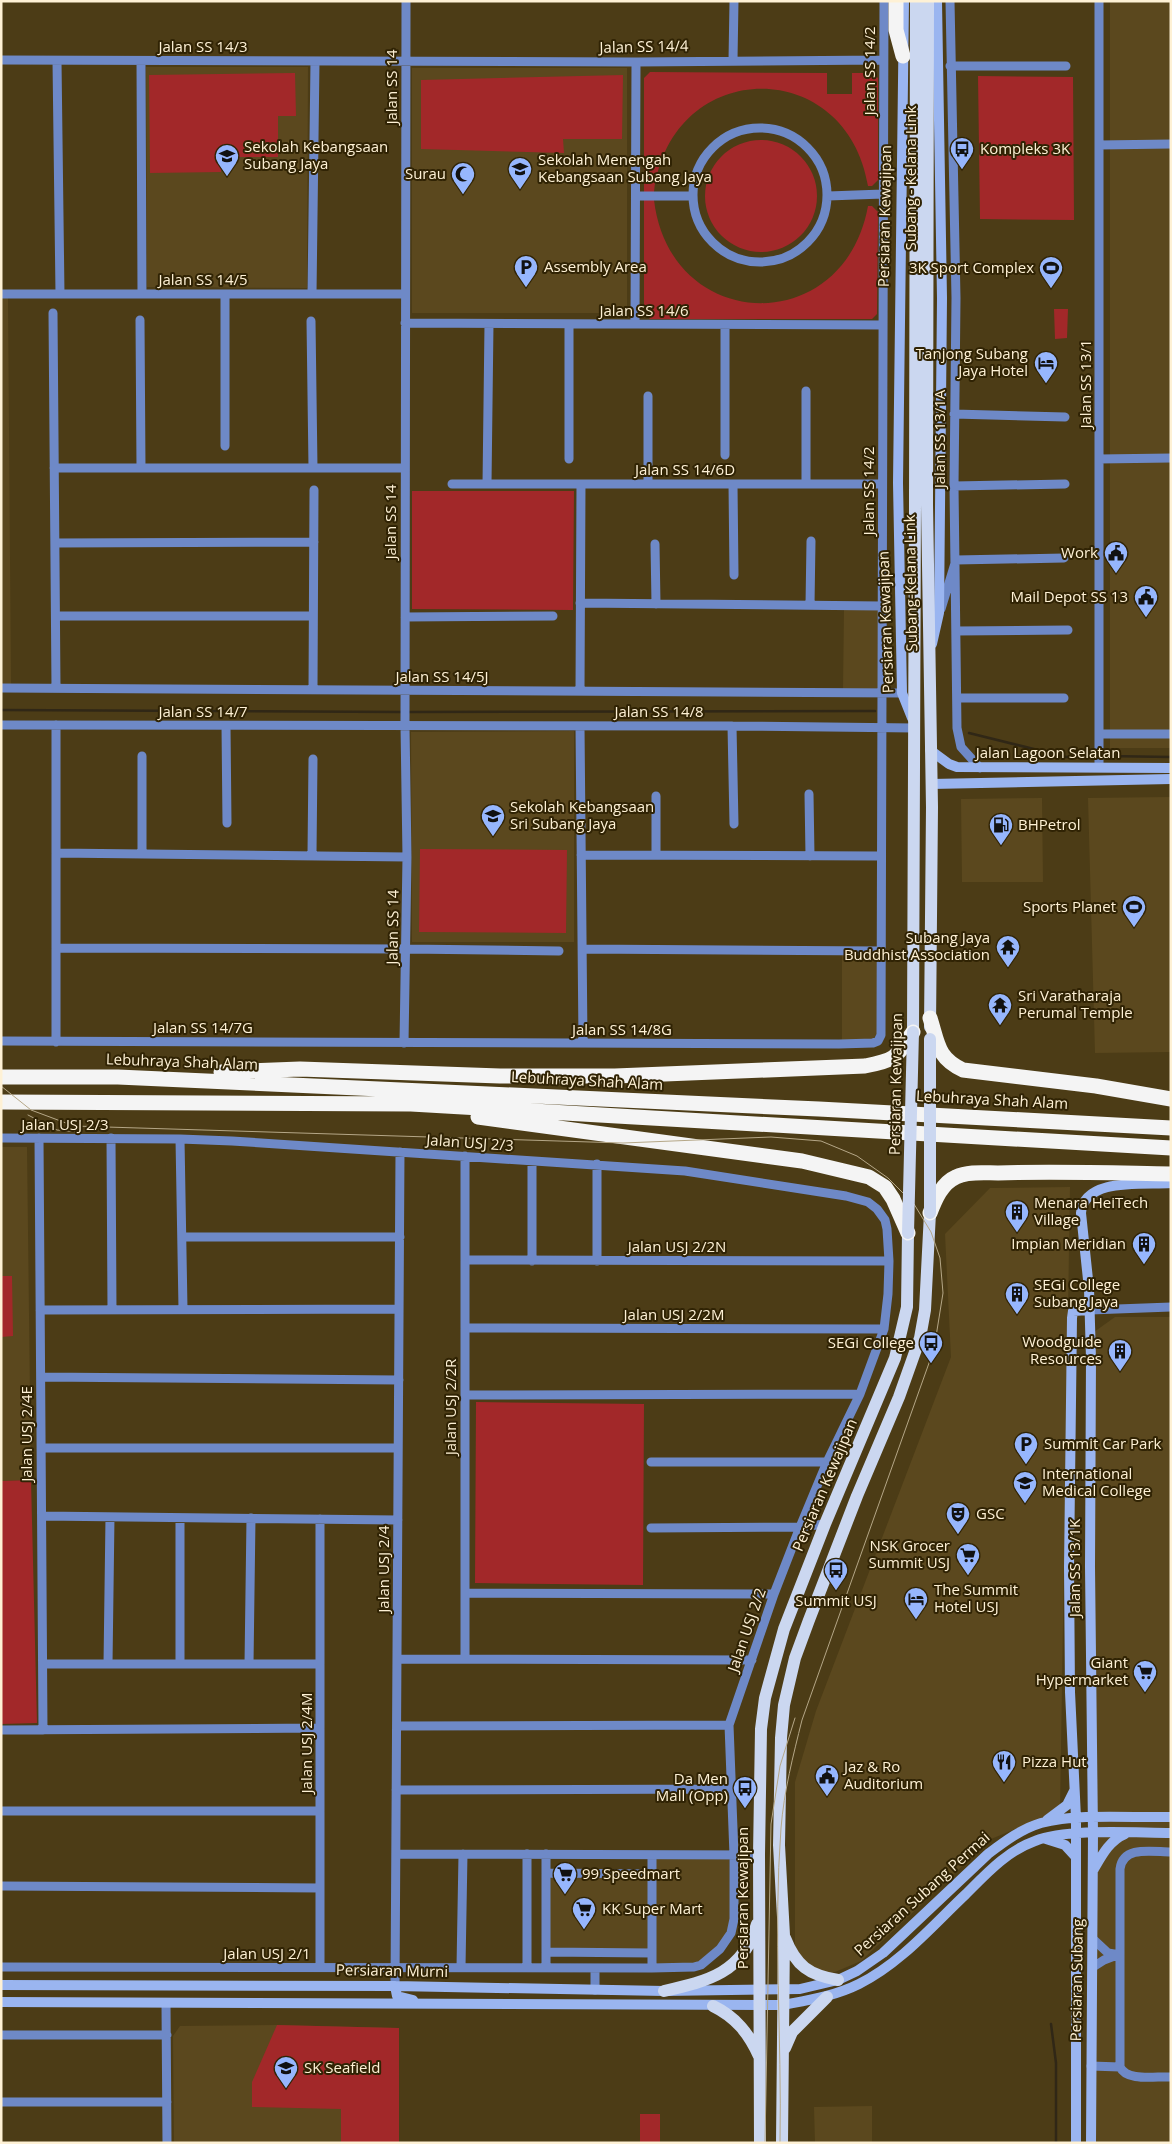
<svg xmlns="http://www.w3.org/2000/svg" width="1172" height="2144" font-family="'Open Sans',sans-serif">
  <style>
    .built { fill: #5b481e }
    .green { fill: #a22829 }
    .lines { fill: none; stroke-linecap: round; stroke-linejoin: round }
    .stream { stroke: #302716; stroke-width: 2.5 }
    .street { stroke: #6e89c7; stroke-width: 9 }
    .secondary { stroke: #9ab5f0; stroke-width: 10 }
    .primary { stroke: #cbd7f0; stroke-width: 12 }
    .highway { stroke: #f4f4f4; stroke-width: 15 }
    .tram { stroke: #b5a787; stroke-width: 1 }
    .primary-bridge { stroke: #cbd7f0; stroke-width: 12 }
    .labels { text-anchor: middle; stroke-width: 4; stroke-linejoin: round; paint-order: stroke }
    .street-label { font-size: 15px; fill: #fef1d5; stroke: #302304 }
    .poi-label { font-size: 15px; fill: #fef1d5; stroke: #302304; text-anchor: start }
  </style>
  <rect width="100%" height="100%" fill="#4c3c16"/>
  <path class="built" d="M1110,1H1171V748H1110Z
    M146,67H308L307,288L147,287Z
    M412,68H627V313H412Z
    M1,298H8L11,685H1Z
    M844,609H879L878,690H843Z
    M574,731V942H412L411,732Z
    M1171,797V1052L1095,1053L1088,798Z
    M1042,798L1043,882H962L961,799Z
    M842,954H878V1032L873,1039L842,1041Z
    M1,1147H27L31,1480L1,1481Z
    M1070,1187L1060,1811L991,1839L861,1961L835,1972L823,1974L811,1969L795,1952V1782L816,1711L951,1357L945,1234L990,1188Z
    M1115,1317H1171V2143H1096L1094,1332Z
    M655,1859H729L730,1919L728,1932L717,1946L699,1962L692,1964L656,1965L655,1950L549,1949L550,1876L655,1877Z
    M277,2025L399,2028V2143H174L173,2036L180,2026Z
    M872,2106V2143H815L814,2107Z"/>
  <path class="green" d="M650,72L827,73V94H852V73H872L878,78V180L872,186H868C846,54 671,57 654,192H644V78Z
    M295,73L296,116H278V157H221V172L150,173L149,75Z
    M623,75L622,139H563L564,153L421,149V80Z
    M978,76L1073,77L1074,220L980,219Z
    M705 196a56 56 0 1 1 112 0a56 56 0 1 1-112 0Z
    M644,200H654C670,334 844,339 868,206H872L878,212L877,314L872,319H650L644,313Z
    M1054,309H1068L1067,338L1055,339Z
    M412,491H574L573,610L412,609Z
    M420,849L567,850L566,933L419,932Z
    M1,1276H12L13,1336L1,1337Z
    M476,1402L644,1404L643,1585L475,1583Z
    M31,1480L37,1723L1,1724V1481Z
    M277,2025L399,2028V2143H341V2109L252,2107V2082Z
    M640,2114H660V2143H640Z"/>
  <g class="lines">
    <path class="stream" d="M1,710L402,712
      M408,712L875,711
      M969,733L1066,757L1092,756
      M1106,756L1171,757
      M1051,2024L1056,2063V2143"/>
    <path class="street" d="M950,1L956,298L954,486L957,728L961,747L980,768
      M1,60L636,62L883,60
      M733,60L734,1
      M57,61L60,294
      M141,61L142,294
      M950,66H1066
      M693 195a67 67 0 1 1 134 0a67 67 0 1 1-134 0Z
      M1099,145L1171,144
      M636,196H693
      M828,196L883,194
      M1,294H405
      M225,294V446
      M312,294L315,61
      M53,313L56,688
      M140,320L141,468
      M311,321L313,468
      M405,323L883,325
      M569,324V459
      M635,324L636,62
      M725,325V455
      M806,391V484
      M648,396V484
      M954,414L1065,417
      M1099,459L1171,458
      M54,468H405
      M452,484H882
      M487,484L489,324
      M733,484L734,575
      M954,486L1065,484
      M55,543L314,542
      M655,544L656,604
      M580,603L882,606
      M810,605L811,541
      M941,609L956,560L1064,558
      M56,616H313
      M405,617L553,616
      M956,631L1068,630
      M1,688L902,693
      M313,690L314,490
      M580,691L581,484
      M957,698H1064
      M1,725L732,726L914,728
      M56,725V1042
      M226,726L227,823
      M580,726L583,1043
      M732,726L734,824
      M1099,734H1171
      M142,756V854
      M1099,767V1
      M809,794L810,856
      M56,853L407,857
      M312,854L313,759
      M581,855L881,856
      M656,855V796
      M56,948L407,949L559,951
      M582,949L881,951
      M1,1041L839,1044L873,1043L878,1041L881,1035L884,1
      M404,1043L407,857L405,726L406,1
      M1,1138L180,1139L232,1141L685,1171L846,1196L868,1202L877,1209L885,1220L887,1229L889,1261L888,1294L884,1329L860,1394L827,1462L800,1527L774,1594L729,1725L734,1855V1919L731,1933L720,1949L701,1965L694,1967L652,1968L1,1967
      M39,1138L43,1730
      M111,1138L112,1310
      M180,1139L183,1309
      M532,1161V1261
      M597,1164V1261
      M182,1237H400
      M465,1260L889,1261
      M40,1310L399,1309
      M1090,1310L1171,1307
      M465,1328L884,1329
      M41,1377L399,1380
      M465,1395L860,1394
      M41,1448H398
      M651,1462H827
      M42,1516L398,1520
      M180,1518V1664
      M320,1519V1967
      M651,1528L800,1527L825,1524
      M465,1593L774,1594
      M397,1659L752,1660
      M465,1659V1156
      M43,1664H320
      M108,1664L110,1517
      M249,1664L251,1518
      M397,1726L729,1725
      M1,1730L320,1728
      M396,1790L730,1789
      M1,1811H320
      M1171,1852C1153,1852 1123,1845 1120,1869V2067C1127,2082 1156,2076 1171,2077
      M396,1854L759,1855
      M652,1855V1968
      M546,1873L652,1874
      M1,1886L320,1888
      M1093,1939L1108,1953L1120,1955
      M546,1952L652,1953
      M461,1967L463,1854
      M1093,1967L1104,1960L1117,1955
      M527,1968V1854
      M546,1968V1854
      M595,1968V1990
      M395,1986L400,1152
      M166,2004L167,2143
      M1,2035H167
      M1091,2066L1120,2067
      M1,2102H167"/>
    <path class="secondary" d="M904,1L898,483L902,693L912,718
      M932,644L939,613L942,298L937,1
      M930,750L949,764L957,767L1171,768
      M931,784L1171,779
      M1047,1820L1067,1805L1074,1791
      M1046,1839L1065,1845L1076,1857
      M1094,1869C1102,1855 1110,1840 1125,1834
      M1,1985L395,1986L664,1991L800,1989L838,1980L857,1971L883,1953L988,1854C1004,1842 1021,1829 1041,1823C1079,1813 1131,1818 1171,1817
      M395,1986L397,1996L413,2000
      M1,2002L783,2005C809,2000 835,1996 859,1984C901,1963 933,1925 966,1894C987,1873 1007,1851 1035,1841C1068,1828 1134,1833 1171,1833
      M1076,2143V1818L1070,1692L1069,1567L1072,1318L1073,1311L1090,1310
      M1091,2143L1093,1833L1090,1567L1091,1359L1089,1289L1081,1213C1084,1177 1144,1185 1171,1183"/>
    <path class="primary" d="M927,504L932,807L930,1027
      M913,1032L915,504
      M785,1938C796,1966 809,1975 838,1980
      M664,1991C708,1981 743,1973 757,1924
      M713,2006C736,2017 749,2034 759,2056
      M785,2048L792,2032L827,1997
      M760,2143L759,1855L761,1729L765,1698L784,1629L825,1524L895,1358L907,1307L908,1233
      M782,2143L784,1935L779,1845L781,1738L784,1705L795,1658L809,1620L857,1496L899,1397L920,1338L925,1310L930,1213"/>
    <path class="highway" d="M896,1V30L903,56
      M930,1018C938,1043 937,1058 963,1070L1096,1086L1171,1099
      M221,1072L300,1069L500,1076H615L865,1066C896,1060 896,1058 913,1032
      M1,1077H118L819,1109L1171,1128
      M1,1102L411,1104L1171,1148
      M478,1117L802,1161L869,1177L885,1187L893,1199L908,1233
      M930,1213C935,1200 942,1183 956,1177C968,1171 985,1173 998,1173C1055,1171 1113,1173 1171,1174"/>
    <path class="tram" d="M1,1086L31,1110L74,1126L623,1143L771,1137L821,1141L857,1156L888,1178L914,1204L931,1232L940,1258L943,1293L934,1349L802,1720C793,1756 784,1791 781,1828C773,1933 782,2038 780,2143
      M28,1115L57,1130L79,1132
      M765,2143L771,1824L780,1766L795,1718"/>
    <path class="primary-bridge" d="M915,504L916,1
      M927,504L928,1
      M930,1213V1039
      M908,1233L913,1032"/>
  </g>
  <defs>
    <g id="bus-pin" transform="scale(1.25)"><path d="M0 17L-7.5 6A9.5 9.5 0 1 1 7.5 6Z" fill="#96b6fd" stroke="#302304"/><path d="M-5-6H5V4H4V6H2V4H-2V6H-4V4H-5ZM-3.5-4V0h7V-4ZM-3.5 1.2v1.5H-2V1.2ZM2 1.2v1.5H3.5V1.2Z" fill="#111"/></g>
    <g id="school-pin" transform="scale(1.25)"><path d="M0 17L-7.5 6A9.5 9.5 0 1 1 7.5 6Z" fill="#96b6fd" stroke="#302304"/><path d="M0-5L7-2L0 1L-7-2ZM-4 1L0 2.5L4 1V4Q0 6-4 4Z" fill="#111"/></g>
    <g id="mosque-pin" transform="scale(1.25)"><path d="M0 17L-7.5 6A9.5 9.5 0 1 1 7.5 6Z" fill="#96b6fd" stroke="#302304"/><path d="M3.5-4.9A6 6 0 1 0 3.5 4.9A5 5 0 1 1 3.5-4.9Z" fill="#111"/></g>
    <g id="parking-pin" transform="scale(1.25)"><path d="M0 17L-7.5 6A9.5 9.5 0 1 1 7.5 6Z" fill="#96b6fd" stroke="#302304"/><path d="M-3.5-5.5H1a3.5 3.5 0 0 1 0 7H-1V5.5H-3.5ZM-1-3.4V-.6H.8a1.4 1.4 0 0 0 0-2.8Z" fill="#111"/></g>
    <g id="stadium-pin" transform="scale(1.25)"><path d="M0 17L-7.5 6A9.5 9.5 0 1 1 7.5 6Z" fill="#96b6fd" stroke="#302304"/><path d="M0-5a6.5 5 0 1 0 0 10a6.5 5 0 1 0 0-10ZM-3.5-1.8h7v3.6h-7Z" fill="#111"/></g>
    <g id="hotel-pin" transform="scale(1.25)"><path d="M0 17L-7.5 6A9.5 9.5 0 1 1 7.5 6Z" fill="#96b6fd" stroke="#302304"/><path d="M-6-4.5h1.5V1H6V5H4.5V3h-9V5H-6ZM-4 0a1.8 1.8 0 1 1 3.6 0ZM.5 0V-2.5h3Q6-2.5 6 0Z" fill="#111"/></g>
    <g id="civic-pin" transform="scale(1.25)"><path d="M0 17L-7.5 6A9.5 9.5 0 1 1 7.5 6Z" fill="#96b6fd" stroke="#302304"/><path d="M-.6-6.5H3V-4.5H.6V-3L4-1V1h2V6H-6V1h2V-1L-.6-3ZM-1.2 2.5V6h2.4V2.5Z" fill="#111"/></g>
    <g id="fuel-pin" transform="scale(1.25)"><path d="M0 17L-7.5 6A9.5 9.5 0 1 1 7.5 6Z" fill="#96b6fd" stroke="#302304"/><path d="M-5.5-6h7V0h2V4h1.3V-2.5L3-4.5l.8-.8L6-3V5H2.5V1h-1V6h-7ZM-4.2-4.7v3.2H.2V-4.7Z" fill="#111"/></g>
    <g id="temple-pin" transform="scale(1.25)"><path d="M0 17L-7.5 6A9.5 9.5 0 1 1 7.5 6Z" fill="#96b6fd" stroke="#302304"/><path d="M0-6L5-2H3V0L6.5 2.5H4V6H1.5V3h-3V6H-4V2.5H-6.5L-3 0V-2H-5Z" fill="#111"/></g>
    <g id="building-pin" transform="scale(1.25)"><path d="M0 17L-7.5 6A9.5 9.5 0 1 1 7.5 6Z" fill="#96b6fd" stroke="#302304"/><path d="M-4-6H4V6H1V3H-1V6H-4ZM-2.5-4.3h1.7v1.8h-1.7ZM.8-4.3h1.7v1.8H.8ZM-2.5-1h1.7V.8h-1.7ZM.8-1h1.7V.8H.8Z" fill="#111"/></g>
    <g id="university-pin" transform="scale(1.25)"><path d="M0 17L-7.5 6A9.5 9.5 0 1 1 7.5 6Z" fill="#96b6fd" stroke="#302304"/><path d="M0-5L7-2L0 1L-7-2ZM-4 1L0 2.5L4 1V4Q0 6-4 4Z" fill="#111"/></g>
    <g id="theatre-pin" transform="scale(1.25)"><path d="M0 17L-7.5 6A9.5 9.5 0 1 1 7.5 6Z" fill="#96b6fd" stroke="#302304"/><path d="M-5-5.5Q0-4 5-5.5V0Q5 5 0 6Q-5 5-5 0ZM-3.3-2.5H-1v1.5H-3.3ZM1-2.5H3.3v1.5H1ZM-2.8 1Q0 5.5 2.8 1Z" fill="#111"/></g>
    <g id="supermarket-pin" transform="scale(1.25)"><path d="M0 17L-7.5 6A9.5 9.5 0 1 1 7.5 6Z" fill="#96b6fd" stroke="#302304"/><path d="M-6-5.5h2.5l.6 2H6L4.5 2H-2.5L-4.4-4H-6ZM-1.5 3.2a1.3 1.3 0 1 0 .1 0ZM3 3.2a1.3 1.3 0 1 0 .1 0Z" fill="#111"/></g>
    <g id="restaurant-pin" transform="scale(1.25)"><path d="M0 17L-7.5 6A9.5 9.5 0 1 1 7.5 6Z" fill="#96b6fd" stroke="#302304"/><path d="M-5-6h1v4h1v-4h1v4h1v-4h1v5L-1.5 .5V6h-2V.5L-5-1ZM5-6V6H3V1.5H1.5Q1.5-4 5-6Z" fill="#111"/></g>
  </defs>
  <g fill-rule="evenodd">
    <use href="#bus-pin" x="962" y="149"/>
    <use href="#school-pin" x="227" y="156"/>
    <use href="#school-pin" x="520" y="169"/>
    <use href="#mosque-pin" x="463" y="174"/>
    <use href="#parking-pin" x="526" y="267"/>
    <use href="#stadium-pin" x="1051" y="268"/>
    <use href="#hotel-pin" x="1046" y="363"/>
    <use href="#civic-pin" x="1116" y="553"/>
    <use href="#civic-pin" x="1146" y="597"/>
    <use href="#school-pin" x="493" y="816"/>
    <use href="#fuel-pin" x="1001" y="825"/>
    <use href="#stadium-pin" x="1134" y="907"/>
    <use href="#temple-pin" x="1008" y="947"/>
    <use href="#temple-pin" x="1000" y="1005"/>
    <use href="#building-pin" x="1017" y="1212"/>
    <use href="#building-pin" x="1144" y="1244"/>
    <use href="#building-pin" x="1017" y="1294"/>
    <use href="#bus-pin" x="931" y="1343"/>
    <use href="#building-pin" x="1120" y="1351"/>
    <use href="#parking-pin" x="1026" y="1444"/>
    <use href="#university-pin" x="1025" y="1483"/>
    <use href="#theatre-pin" x="958" y="1514"/>
    <use href="#supermarket-pin" x="968" y="1555"/>
    <use href="#bus-pin" x="836" y="1570"/>
    <use href="#hotel-pin" x="916" y="1599"/>
    <use href="#supermarket-pin" x="1145" y="1672"/>
    <use href="#restaurant-pin" x="1004" y="1762"/>
    <use href="#civic-pin" x="827" y="1776"/>
    <use href="#bus-pin" x="745" y="1788"/>
    <use href="#supermarket-pin" x="565" y="1874"/>
    <use href="#supermarket-pin" x="584" y="1909"/>
    <use href="#school-pin" x="286" y="2068"/>
  </g>
  <g class="labels">
    <g class="street-label">
      <text x="203" y="52">Jalan SS 14/3</text>
      <text transform="translate(644 47) rotate(-1)" y="5">Jalan SS 14/4</text>
      <text transform="translate(870 71) rotate(-90)" y="5">Jalan SS 14/2</text>
      <text transform="translate(392 87) rotate(-90)" y="5">Jalan SS 14</text>
      <text transform="translate(911 178) rotate(-90)" y="5">Subang - Kelana Link</text>
      <text transform="translate(885 216) rotate(-89)" y="5">Persiaran Kewajipan</text>
      <text x="203" y="285">Jalan SS 14/5</text>
      <text x="644" y="316">Jalan SS 14/6</text>
      <text transform="translate(1086 384) rotate(-90)" y="5">Jalan SS 13/1</text>
      <text transform="translate(940 439) rotate(-90)" y="5">Jalan SS 13/1A</text>
      <text x="685" y="475">Jalan SS 14/6D</text>
      <text transform="translate(869 491) rotate(-90)" y="5">Jalan SS 14/2</text>
      <text transform="translate(391 522) rotate(-90)" y="5">Jalan SS 14</text>
      <text transform="translate(911 583) rotate(-91)" y="5">Subang-Kelana Link</text>
      <text transform="translate(886 622) rotate(-92)" y="5">Persiaran Kewajipan</text>
      <text x="442" y="682">Jalan SS 14/5J</text>
      <text x="203" y="717">Jalan SS 14/7</text>
      <text x="659" y="717">Jalan SS 14/8</text>
      <text x="1048" y="758">Jalan Lagoon Selatan</text>
      <text transform="translate(393 927) rotate(-89)" y="5">Jalan SS 14</text>
      <text x="203" y="1033">Jalan SS 14/7G</text>
      <text x="622" y="1035">Jalan SS 14/8G</text>
      <text transform="translate(182 1062) rotate(2)" y="5">Lebuhraya Shah Alam</text>
      <text transform="translate(587 1081) rotate(3)" y="5">Lebuhraya Shah Alam</text>
      <text transform="translate(896 1084) rotate(-89)" y="5">Persiaran Kewajipan</text>
      <text transform="translate(992 1100) rotate(3)" y="5">Lebuhraya Shah Alam</text>
      <text x="65" y="1130">Jalan USJ 2/3</text>
      <text transform="translate(470 1143) rotate(4)" y="5">Jalan USJ 2/3</text>
      <text x="677" y="1252">Jalan USJ 2/2N</text>
      <text x="674" y="1320">Jalan USJ 2/2M</text>
      <text transform="translate(451 1407) rotate(-90)" y="5">Jalan USJ 2/2R</text>
      <text transform="translate(27 1434) rotate(-90)" y="5">Jalan USJ 2/4E</text>
      <text transform="translate(825 1485) rotate(-67)" y="5">Persiaran Kewajipan</text>
      <text transform="translate(1075 1568) rotate(-90)" y="5">Jalan SS 13/1K</text>
      <text transform="translate(384 1569) rotate(-90)" y="5">Jalan USJ 2/4</text>
      <text transform="translate(747 1630) rotate(-71)" y="5">Jalan USJ 2/2</text>
      <text transform="translate(307 1743) rotate(-90)" y="5">Jalan USJ 2/4M</text>
      <text transform="translate(922 1894) rotate(-42)" y="5">Persiaran Subang Permai</text>
      <text transform="translate(743 1898) rotate(-90)" y="5">Persiaran Kewajipan</text>
      <text x="267" y="1959">Jalan USJ 2/1</text>
      <text transform="translate(392 1971) rotate(1)" y="5">Persiaran Murni</text>
      <text transform="translate(1077 1980) rotate(-89)" y="5">Persiaran Subang</text>
    </g>
    <g class="poi-label">
      <text x="244" y="152">Sekolah Kebangsaan<tspan x="244" dy="17">Subang Jaya</tspan></text>
      <text x="980" y="154">Kompleks 3K</text>
      <text x="538" y="165">Sekolah Menengah<tspan x="538" dy="17">Kebangsaan Subang Jaya</tspan></text>
      <text x="446" y="179" text-anchor="end">Surau</text>
      <text x="544" y="272">Assembly Area</text>
      <text x="1034" y="273" text-anchor="end">3K Sport Complex</text>
      <text x="1028" y="359" text-anchor="end">Tanjong Subang<tspan x="1028" dy="17">Jaya Hotel</tspan></text>
      <text x="1098" y="558" text-anchor="end">Work</text>
      <text x="1128" y="602" text-anchor="end">Mail Depot SS 13</text>
      <text x="510" y="812">Sekolah Kebangsaan<tspan x="510" dy="17">Sri Subang Jaya</tspan></text>
      <text x="1018" y="830">BHPetrol</text>
      <text x="1116" y="912" text-anchor="end">Sports Planet</text>
      <text x="990" y="943" text-anchor="end">Subang Jaya<tspan x="990" dy="17">Buddhist Association</tspan></text>
      <text x="1018" y="1001">Sri Varatharaja<tspan x="1018" dy="17">Perumal Temple</tspan></text>
      <text x="1034" y="1208">Menara HeiTech<tspan x="1034" dy="17">Village</tspan></text>
      <text x="1126" y="1249" text-anchor="end">Impian Meridian</text>
      <text x="1034" y="1290">SEGi College<tspan x="1034" dy="17">Subang Jaya</tspan></text>
      <text x="1102" y="1347" text-anchor="end">Woodguide<tspan x="1102" dy="17">Resources</tspan></text>
      <text x="914" y="1348" text-anchor="end">SEGi College</text>
      <text x="1044" y="1449">Summit Car Park</text>
      <text x="1042" y="1479">International<tspan x="1042" dy="17">Medical College</tspan></text>
      <text x="976" y="1519">GSC</text>
      <text x="950" y="1551" text-anchor="end">NSK Grocer<tspan x="950" dy="17">Summit USJ</tspan></text>
      <text x="934" y="1595">The Summit<tspan x="934" dy="17">Hotel USJ</tspan></text>
      <text x="836" y="1606" text-anchor="middle">Summit USJ</text>
      <text x="1128" y="1668" text-anchor="end">Giant<tspan x="1128" dy="17">Hypermarket</tspan></text>
      <text x="1022" y="1767">Pizza Hut</text>
      <text x="844" y="1772">Jaz &amp; Ro<tspan x="844" dy="17">Auditorium</tspan></text>
      <text x="728" y="1784" text-anchor="end">Da Men<tspan x="728" dy="17">Mall (Opp)</tspan></text>
      <text x="582" y="1879">99 Speedmart</text>
      <text x="602" y="1914">KK Super Mart</text>
      <text x="304" y="2073">SK Seafield</text>
    </g>
  </g>
  <rect width="1172" height="2144" fill="none" stroke="#fef1d5" stroke-width="5"/>
</svg>
